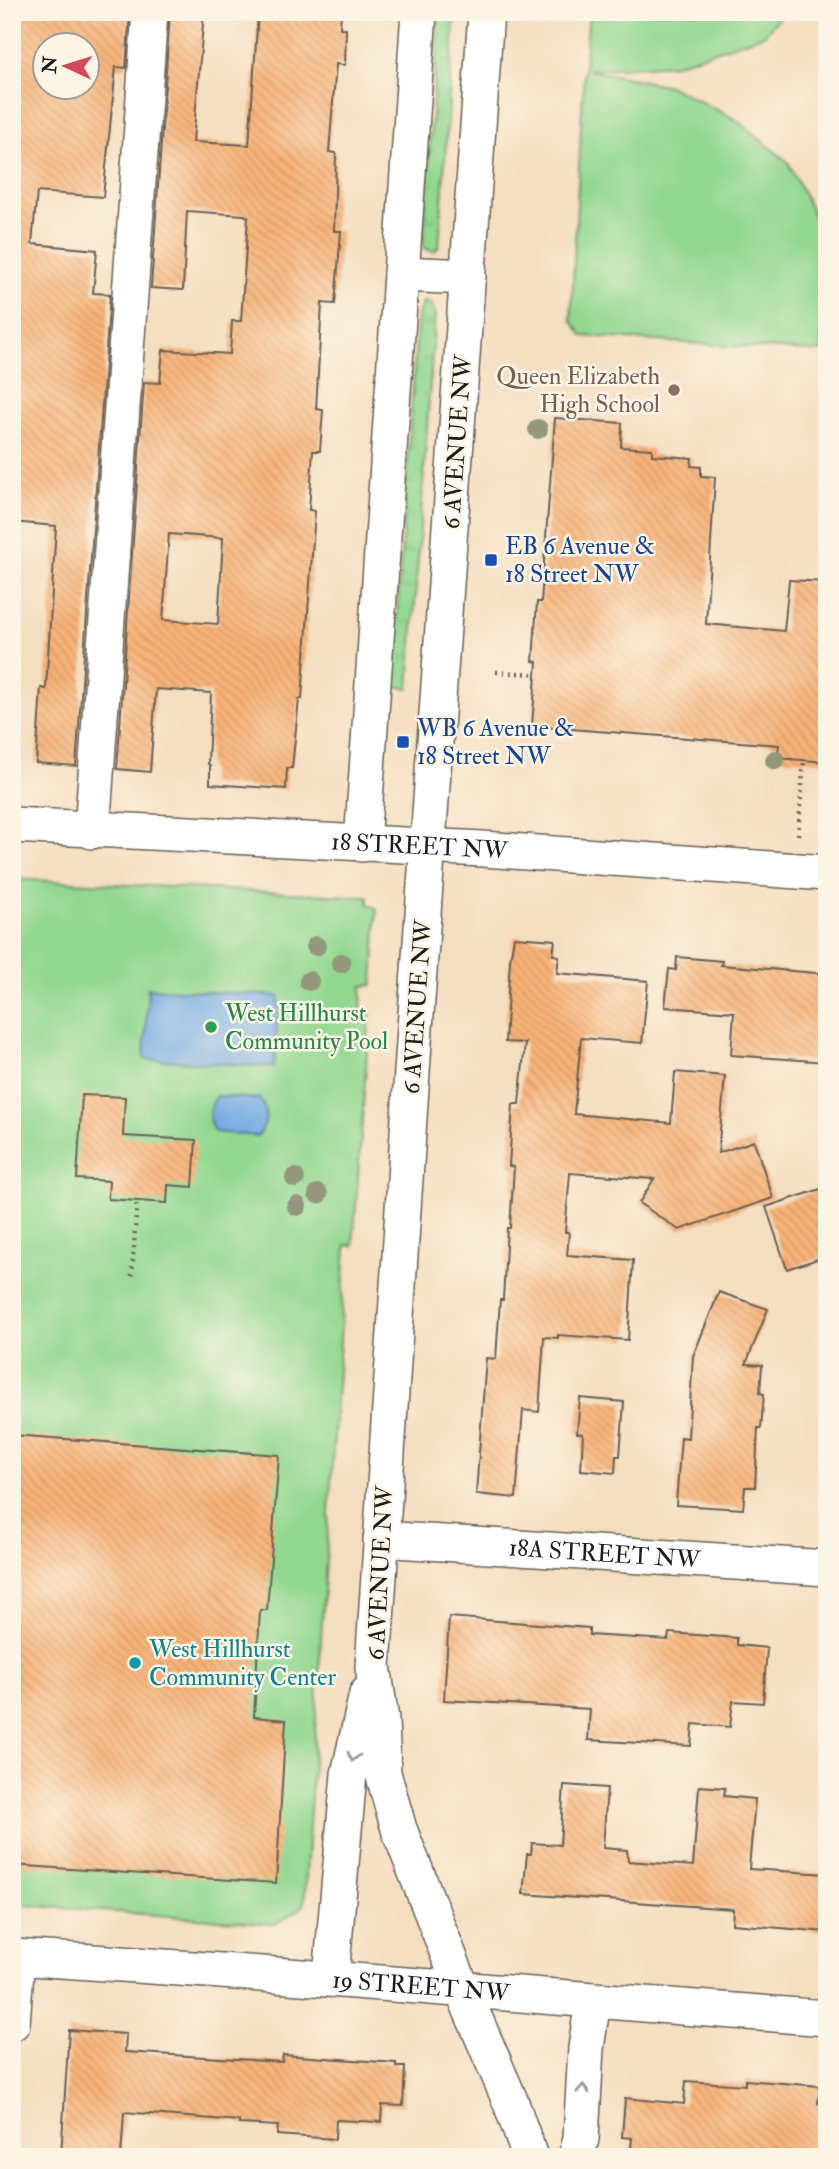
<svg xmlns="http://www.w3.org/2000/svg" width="839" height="2169" font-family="'IM FELL Double Pica',serif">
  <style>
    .grass { fill: url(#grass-tufts); stroke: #567a56; stroke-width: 2 }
    .green { fill: #91d790; stroke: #567a56; stroke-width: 2 }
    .water { fill: #75ace3; stroke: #486480; stroke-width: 2 }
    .building { fill: url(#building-back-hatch); fill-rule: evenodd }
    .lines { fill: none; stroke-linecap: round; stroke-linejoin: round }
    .minor-casing { stroke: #686055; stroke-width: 38 }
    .path { stroke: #686055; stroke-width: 4.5; stroke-dasharray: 2 5; stroke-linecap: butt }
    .minor { stroke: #fff; stroke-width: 35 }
    .tree { fill: #94977c }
    .oneway { stroke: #999 }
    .education-dot { fill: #8d6e63; stroke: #fcf5e5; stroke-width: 2.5 }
    .transit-dot { fill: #1a4fb4; stroke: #fcf5e5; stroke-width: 2.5 }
    .leisure-dot { fill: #2e9e5b; stroke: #fcf5e5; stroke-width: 2.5 }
    .culture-dot { fill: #0f9aa8; stroke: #fcf5e5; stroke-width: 2.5 }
    .labels { text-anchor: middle; stroke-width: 5; stroke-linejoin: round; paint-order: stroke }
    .education-label { font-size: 24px; fill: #785e54; stroke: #fcf5e5; text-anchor: end }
    .street-label { font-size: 24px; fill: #1c1c1c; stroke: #fcf5e5 }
    .transit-label { font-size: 24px; fill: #164399; stroke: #fcf5e5; text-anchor: start }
    .leisure-label { font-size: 24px; fill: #27864d; stroke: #fcf5e5; text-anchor: start }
    .culture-label { font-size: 24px; fill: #0d838f; stroke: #fcf5e5; text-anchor: start }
  </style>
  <defs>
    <pattern id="grass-tufts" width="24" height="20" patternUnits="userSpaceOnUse" patternTransform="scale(1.75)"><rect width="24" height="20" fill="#91d790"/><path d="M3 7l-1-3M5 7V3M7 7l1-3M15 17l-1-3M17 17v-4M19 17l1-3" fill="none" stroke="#7cb87c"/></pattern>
    <pattern id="building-back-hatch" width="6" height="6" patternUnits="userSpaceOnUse" patternTransform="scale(1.75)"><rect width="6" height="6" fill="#f7b278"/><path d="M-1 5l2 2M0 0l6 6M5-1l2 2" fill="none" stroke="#d39867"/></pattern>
  </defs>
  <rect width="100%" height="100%" fill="#fcf5e5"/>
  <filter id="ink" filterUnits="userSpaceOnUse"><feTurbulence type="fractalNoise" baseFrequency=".0143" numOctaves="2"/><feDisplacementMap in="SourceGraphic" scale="14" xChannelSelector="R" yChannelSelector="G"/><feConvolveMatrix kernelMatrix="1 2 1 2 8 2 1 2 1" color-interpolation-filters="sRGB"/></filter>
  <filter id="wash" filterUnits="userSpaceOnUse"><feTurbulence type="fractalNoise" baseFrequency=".00686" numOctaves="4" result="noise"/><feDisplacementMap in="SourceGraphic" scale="28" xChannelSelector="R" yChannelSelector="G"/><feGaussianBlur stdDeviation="1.57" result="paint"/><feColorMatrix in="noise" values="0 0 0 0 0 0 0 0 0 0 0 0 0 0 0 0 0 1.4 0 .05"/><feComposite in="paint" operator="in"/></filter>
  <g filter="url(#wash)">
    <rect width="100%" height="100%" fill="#f4dec0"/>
    <path class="grass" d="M439,12H455L439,246L435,251H431L424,248L423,243Z
      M423,302L431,304L435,312L409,688L392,686L418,314Z"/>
    <path class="green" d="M589,12H784L764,35L676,64L588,70L670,86L735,119L788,162L823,234L821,352L583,336L571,320L584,70Z
      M12,879L368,897V904L377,909L373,985L362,986L361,1011L370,1012L353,1246L346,1245L304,1906L275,1924L12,1904Z"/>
    <path class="water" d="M148,988L279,996L274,1067L144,1059Z
      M217,1096L260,1099C269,1112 268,1124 257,1136L215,1132C206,1121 209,1106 217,1096Z"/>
    <g id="blocks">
      <path class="building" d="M12,12H130L126,68L116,67L103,197L37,192L32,244L97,250L93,293L110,294L76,766L36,763L41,688L46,689L56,526L12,522ZM46,46H88V88H46Z
        M170,12H204L193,142L249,145L258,12H341L340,28L346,29L345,65L336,64L329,152L336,153L334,231H341L335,304L322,303L316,409L323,410L320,451H313L309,510L315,511L302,699H299L292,768H287L286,789L210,784V765L208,764L211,693L156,689L150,772L117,769L144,382L160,383L163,350L230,354L232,321H241L248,217L244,215L187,211L183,290L151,288ZM169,534L223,538L218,624L163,620Z
        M555,418L622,423L621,447L652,449V455L692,458L691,466L701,467V476L715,477L706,624L784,631L789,580L827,582V762L777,758L779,745L532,726L537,662L533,661L537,602H541Z
        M514,937L555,940L553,955L559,956L557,973L648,981L642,1043L581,1038L574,1114L671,1123L675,1072L725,1076L718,1153L754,1141L773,1198L679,1230L639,1203L654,1179L570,1173L565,1232H569L567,1255L633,1260L628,1340L558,1335V1338L544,1337L539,1412L523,1410L516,1498L476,1494L486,1358L496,1359L500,1300H503L507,1228H510L514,1167L509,1166L513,1104H519L525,1043L505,1042L510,960Z
        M677,957L722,961L721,965L827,974V1062L731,1055L734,1012L665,1007L669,969L676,970Z
        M82,1095L125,1097L123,1136L196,1140L193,1187L168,1185L167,1203L108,1199L109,1181L77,1179Z
        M827,1187V1256L787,1269L766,1207Z
        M719,1292L768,1309L746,1364L762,1365L760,1393L764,1394L761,1428H758L755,1487H745L743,1509L676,1505L681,1437L688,1438L693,1356Z
        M580,1398L624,1402L620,1456H616L615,1473L581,1470L583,1434L577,1433Z
        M12,1435L279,1455L267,1610H260L254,1717L286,1720L276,1883L12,1865Z
        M449,1617L589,1628V1635L668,1640L669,1633L737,1638V1645L767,1648L763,1703L733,1701L730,1727L693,1724L691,1746L588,1740L590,1709L444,1700Z
        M564,1785L607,1788L603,1848L627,1850L628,1861L693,1866L699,1786L725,1788L724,1796L755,1799L749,1869L827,1874V1932L732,1924L733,1909L523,1894L527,1854H531L532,1843L560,1845Z
        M69,2030L126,2034L125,2052L282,2062L283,2055L396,2063V2067H405L403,2106L382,2105L381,2122L336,2120L335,2139L277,2135L278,2126L239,2124V2121L124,2112L121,2157L61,2155Z
        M745,2080L820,2086L818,2103L827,2104V2157H795L781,2155V2153L727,2151L726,2156L631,2149L632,2138L622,2137L625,2098L684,2104L686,2081L745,2085Z"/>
    </g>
  </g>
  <g filter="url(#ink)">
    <use href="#blocks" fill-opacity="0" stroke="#686055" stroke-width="2"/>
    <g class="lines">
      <g class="minor-casing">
        <g id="minor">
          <path d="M486,12L413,1057L373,1667L381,1719L383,1773L399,1829L462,1989L511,2103L530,2157"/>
          <path d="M401,274L468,277"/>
          <path id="s1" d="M12,825L483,849L827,873"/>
          <path d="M92,831L150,12"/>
          <path d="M362,844L419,12"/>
          <path id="s2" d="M381,1539L827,1568"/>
          <path id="s3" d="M12,1957C284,1973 555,1998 827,2018"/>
          <path d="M331,1977L349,1774L367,1694"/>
          <path d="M12,2023L17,1957"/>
          <path d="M576,2157L581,2139L586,2048L593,2001"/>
        </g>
      </g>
      <path class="path" d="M496,672L536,674
        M798,835L804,760
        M132,1276L137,1201"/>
      <use href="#minor" class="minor"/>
    </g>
    <g class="tree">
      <circle cx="538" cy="429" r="10"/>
      <circle cx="775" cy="760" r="10"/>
      <circle cx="316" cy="946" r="10"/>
      <circle cx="341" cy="963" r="10"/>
      <circle cx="309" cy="981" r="10"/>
      <circle cx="295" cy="1178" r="10"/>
      <circle cx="318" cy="1194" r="10"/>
      <circle cx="297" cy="1206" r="10"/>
    </g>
    <defs><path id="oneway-chevron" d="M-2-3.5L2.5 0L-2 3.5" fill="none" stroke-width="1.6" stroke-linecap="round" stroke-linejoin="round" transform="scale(1.75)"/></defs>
    <g class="oneway">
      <use href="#oneway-chevron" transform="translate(353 1757) rotate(103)"/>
      <use href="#oneway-chevron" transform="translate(583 2089) rotate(-87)"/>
    </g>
  </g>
  <circle class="education-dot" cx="674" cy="390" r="7"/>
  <g class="transit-dot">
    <rect x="484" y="553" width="14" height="14" rx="3.5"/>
    <rect x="396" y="735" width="14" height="14" rx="3.5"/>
  </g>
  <circle class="leisure-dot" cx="211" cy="1027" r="7"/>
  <circle class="culture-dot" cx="135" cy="1663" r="7"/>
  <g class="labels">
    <g class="education-label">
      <text x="660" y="384">Queen Elizabeth<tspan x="660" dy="28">High School</tspan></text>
    </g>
    <g class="street-label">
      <text transform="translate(457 442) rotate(-86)" y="8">6 AVENUE NW</text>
      <text dy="8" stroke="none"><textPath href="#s1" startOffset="408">18 STREET NW</textPath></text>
      <text transform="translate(417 1007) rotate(-86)" y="8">6 AVENUE NW</text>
      <text dy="8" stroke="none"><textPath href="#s2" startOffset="224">18A STREET NW</textPath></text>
      <text transform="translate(380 1573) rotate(-87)" y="8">6 AVENUE NW</text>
      <text dy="8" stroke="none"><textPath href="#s3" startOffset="410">19 STREET NW</textPath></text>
    </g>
    <g class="transit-label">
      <text x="505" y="554">EB 6 Avenue &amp;<tspan x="505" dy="28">18 Street NW</tspan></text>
      <text x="417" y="736">WB 6 Avenue &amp;<tspan x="417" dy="28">18 Street NW</tspan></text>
    </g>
    <g class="leisure-label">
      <text x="225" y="1021">West Hillhurst<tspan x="225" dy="28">Community Pool</tspan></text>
    </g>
    <g class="culture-label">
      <text x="149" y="1657">West Hillhurst<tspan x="149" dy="28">Community Center</tspan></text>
    </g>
  </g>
  <rect width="839" height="2169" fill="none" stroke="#fcf5e5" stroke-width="42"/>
  <g transform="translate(66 66) rotate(274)"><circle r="33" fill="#fcf5e5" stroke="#a29e95" stroke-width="2"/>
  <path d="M0-5L12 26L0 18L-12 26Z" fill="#d1495b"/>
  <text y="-10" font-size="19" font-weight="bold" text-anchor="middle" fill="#1c1c1c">N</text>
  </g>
</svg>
